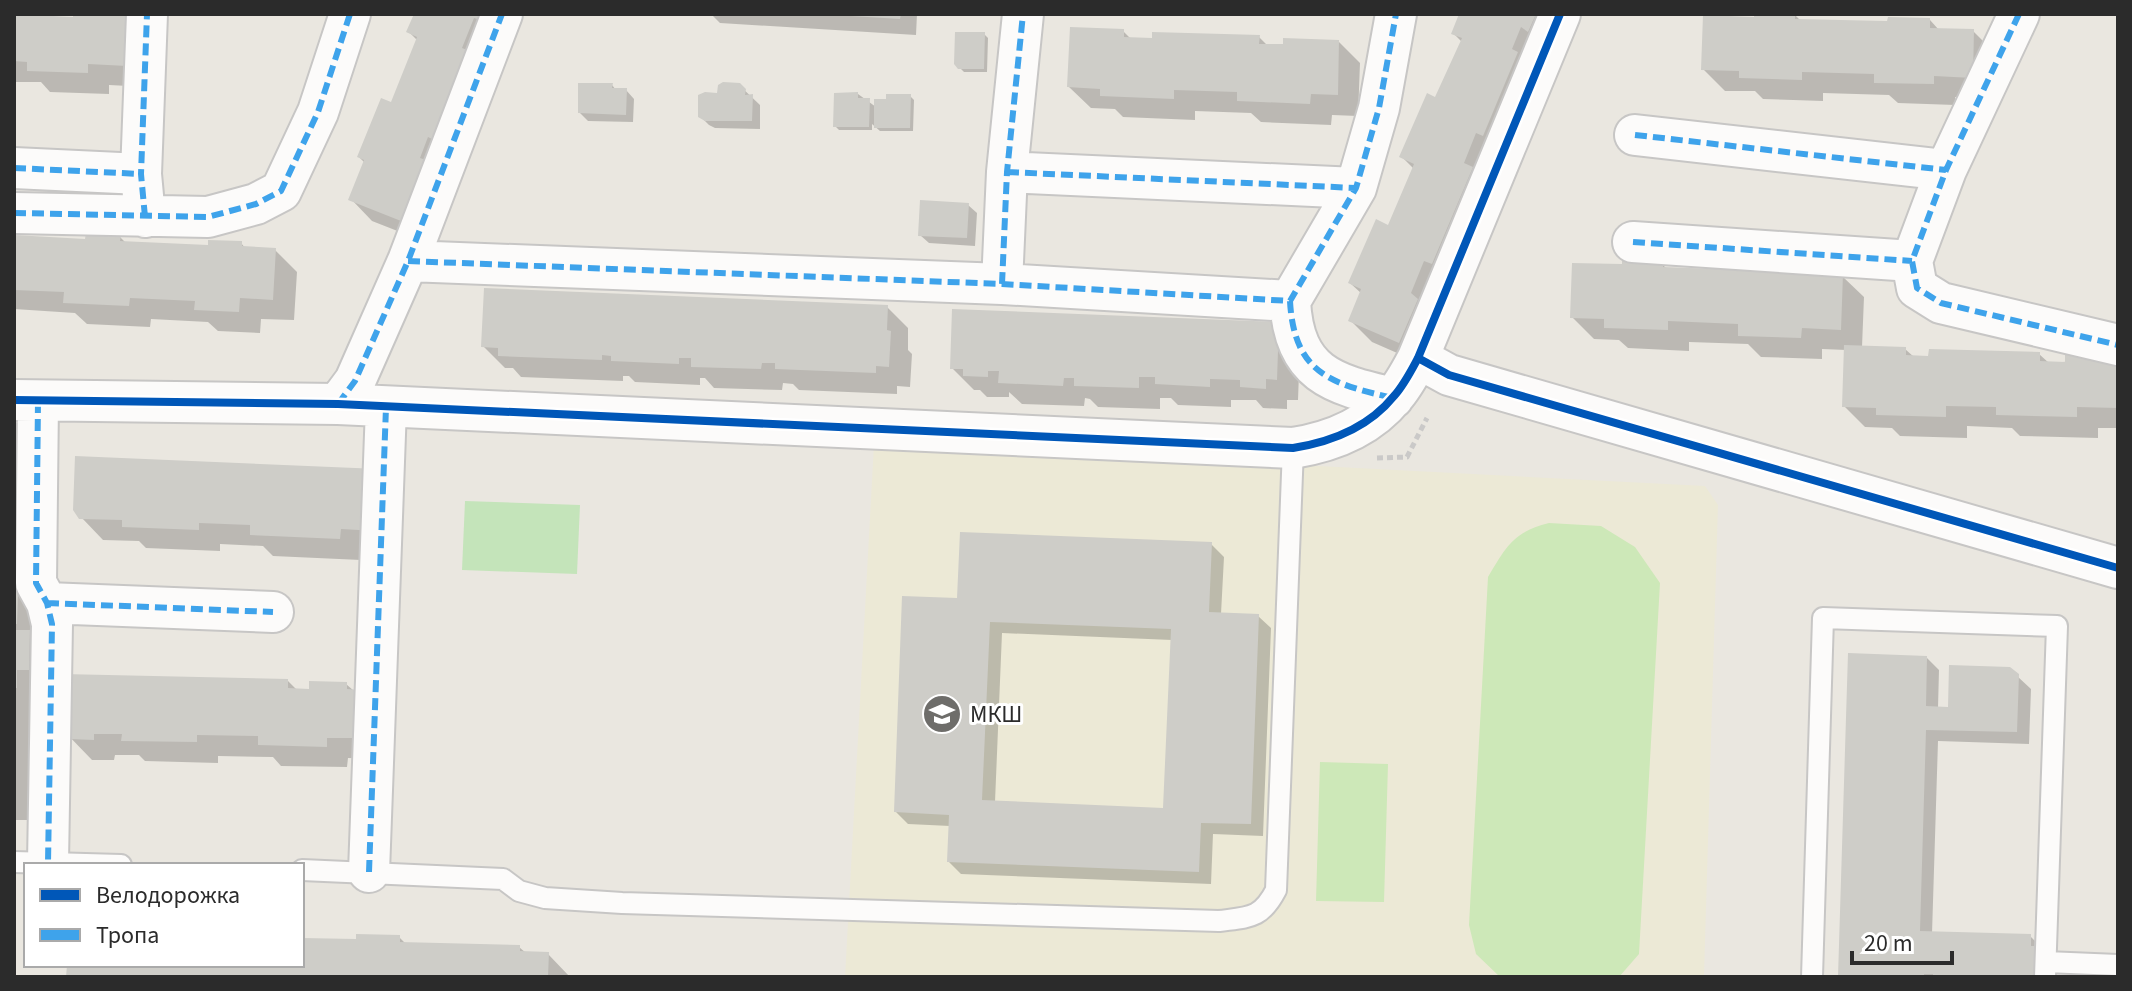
<svg xmlns="http://www.w3.org/2000/svg" width="2132" height="991" font-family="'Source Sans 3',sans-serif">
  <style>
    .education { fill: #ece9d6 }
    .green { fill: #c4e4ba }
    .pitch { fill: #cde8b8 }
    .shadow { fill: #0003; fill-rule: evenodd }
    .building { fill: #cecdc8; fill-rule: evenodd }
    .lines { fill: none; stroke-linecap: round; stroke-linejoin: round }
    .lane-casing { stroke: #c7c6c5; stroke-width: 24 }
    .street-casing { stroke: #c7c6c5; stroke-width: 44 }
    .path { stroke: #cac9c8; stroke-width: 5; stroke-dasharray: 6 4; stroke-linecap: butt }
    .lane { stroke: #fcfbfa; stroke-width: 20 }
    .street { stroke: #fcfbfa; stroke-width: 40 }
    .quiet { stroke: #3ea3eb; stroke-width: 6; stroke-dasharray: 12 6; stroke-linecap: butt }
    .cycleway-casing { stroke: #fff; stroke-width: 13 }
    .cycleway { stroke: #0057b8; stroke-width: 8 }
    .labels { text-anchor: middle; stroke-width: 6; stroke-linejoin: round; paint-order: stroke }
    .poi-label { font-size: 24px; fill: #2b2b2b; stroke: #fff; text-anchor: start }
  </style>
  <rect width="100%" height="100%" fill="#eae7e0"/>
  <path class="education" d="M874,443L1705,486L1718,505L1704,977H845Z"/>
  <path class="green" d="M465,501L580,505L577,574L462,570Z"/>
  <path class="pitch" d="M1549,523L1601,526L1635,547L1660,583L1639,954L1619,977H1500L1476,954L1469,925L1488,577C1506,547 1513,532 1549,523Z
    M1320,762L1388,764L1384,902L1316,901Z"/>
  <path class="shadow" d="M14,14H47L51,18L75,19V14L148,87L109,85V94L50,92L41,82H14Z
    M416,14H512L423,241L372,221L351,199L365,163L359,157L392,105L418,41L409,32Z
    M711,14H917L916,35L720,23Z
    M1461,14H1565L1420,363L1372,342L1350,320L1362,294L1350,283L1389,227L1414,169L1402,157L1436,100L1462,42L1453,33Z
    M1756,14H1794L1801,21L1889,23L1930,20L1939,30L1973,31L1995,53L1994,98L1955,97V105L1898,103L1889,95L1823,93V101L1763,99L1755,91H1725L1703,69L1756,19Z
    M1123,31L1132,40L1259,37L1268,46L1339,42L1360,63L1358,116L1332,115L1331,125L1261,122L1251,113L1195,111V120L1123,117L1115,109L1091,108L1069,87Z
    M984,34L988,38L987,72H964L960,68Z
    M612,85L616,90H626L634,99L633,122L588,121L580,113Z
    M739,85L760,105V129L715,128L709,125L700,116L719,95Z
    M858,94L876,107L910,96L914,100L913,131H880L872,124V130H839L835,126Z
    M968,205L977,213L975,246L929,243L920,235Z
    M14,237L87,241L120,237L126,243L209,247L241,243L246,249L275,250L297,272L294,320L261,319L260,333L218,331L208,322L151,319L150,327L87,324L75,313L14,309Z
    M1662,264L1667,269L1797,271L1842,276L1864,297L1862,347L1905,349L1914,357L2039,354L2049,363L2118,358V428H2098V438L2020,436L2012,428L1967,426V438L1900,436L1892,428L1865,427L1844,406L1846,350L1822,349V359L1761,357L1748,344L1689,342V351L1628,348L1619,340L1594,339L1572,317Z
    M887,307L908,328V350L912,354L910,387L897,386V394L799,390L793,384L783,383L782,390L714,388L705,378H700V385L635,382L629,376H623V381L521,377L513,368H505L483,346Z
    M954,311L1300,346L1298,400H1287V409L1263,408L1256,400H1231V407L1178,405L1171,398H1160V409L1098,407L1090,399L1085,398L1084,406L1022,404L1009,392V397H987L980,390H974L952,368Z
    M14,432L39,448L27,820H14Z
    M2118,442V496L2116,495Z
    M378,471L361,560L273,556L263,546L220,544V551L146,548L139,541L103,540L81,517Z
    M1211,544L1224,557L1221,614L1258,616L1271,628L1263,836L1213,834L1211,884L961,874L949,862L950,826L908,824L896,812L959,600ZM1002,633L1172,640L1165,810L995,802Z
    M1927,658L1939,670L1938,708L1950,709L2017,676L2031,689L2029,744L1938,741L1932,934L2030,936L2043,949L2038,977H1840Z
    M288,681L297,690L311,691L346,684L354,691L382,759L348,758L347,767L281,766L273,757L218,756V763L145,761L139,755H115L114,760H92L63,730Z
    M399,937L406,944L519,947L526,953L548,954L570,977H68L69,965H302V940L358,941Z"/>
  <path class="building" d="M14,14L73,17V14H129L127,66L88,64V73L27,71V62L14,61Z
    M414,14H482L480,20L474,18L462,48L470,51L434,140L428,137L420,158L426,160L401,221L348,200L364,160L357,157L381,98L391,102L417,37L406,32Z
    M851,14H901L900,19L851,16Z
    M1459,14H1536L1528,32L1521,27L1512,49L1518,52L1483,136L1476,133L1464,163L1473,167L1432,264L1424,261L1411,293L1418,299L1399,343L1348,321L1361,289L1348,283L1376,219L1388,225L1414,164L1399,157L1427,93L1435,97L1462,38L1451,34Z
    M1754,14H1795V19L1887,21L1888,17L1930,18V28L1974,29L1973,78L1934,76V84L1874,83V74L1802,72V80L1739,78V71L1701,70L1703,15L1754,17Z
    M1070,27L1124,29V37L1152,38V32L1260,35L1259,44H1283V38L1339,40L1338,95L1311,94L1310,104L1237,101V92L1174,90V99L1100,96V89L1067,87Z
    M955,32H985L984,69H958L954,64Z
    M723,82L740,83L746,89L745,95L753,94L752,121H705L698,117V95L705,92L717,93L718,85Z
    M578,83H613L612,88H627L626,115L578,113Z
    M858,92V98H870L869,127H833L834,93Z
    M886,94H911L910,128H874V99H886Z
    M920,200L969,203L967,238L918,236Z
    M86,233L121,235L120,241L208,245V240L242,241V246L276,248L273,300L240,298L239,312L194,310L195,301L130,298L129,306L63,303L64,292L14,290V235L85,239Z
    M1622,261L1663,262V267L1843,274L1841,330L1802,328L1801,338L1738,336V324L1668,321V330L1604,328V319L1570,318L1572,263L1622,264Z
    M484,288L888,305L887,330L891,331L889,367L876,366V373L775,369V363H762L761,369L691,367V358H679V364L611,361V356L602,355V360L498,356V348L481,347Z
    M952,309L1279,322L1277,380L1266,379V389L1240,387V380L1210,379V387L1155,384V377H1139V388L1074,386V378H1064L1063,386L998,383L999,371H988V377L963,376V369H950Z
    M1844,345L1906,347V355L1928,356L1929,349L2040,352V361L2065,362V355L2118,356V408L2077,407V417L1996,415V407L1946,406V417L1876,415V408L1842,407Z
    M14,430H24L17,624H14Z
    M75,456L379,469L376,531L341,529L340,539L250,535V525L199,523V530L122,527V520L79,519L73,510Z
    M960,532L1212,542L1209,612L1259,614L1251,824L1201,823L1199,872L947,862L949,815L894,812L902,596L957,598ZM990,622L1171,629L1163,808L982,800Z
    M14,630H30L29,670H17V688H14Z
    M1848,653L1927,656L1926,706L1948,707L1949,665L2010,667L2019,674L2017,732L1926,730L1920,931L2031,934V946H2042L2040,977H1933V974H1924V977H1838Z
    M62,674L288,679V688L309,689V681L347,682V689L362,690L361,738H327V747L258,745V736L197,735V742L121,741L122,734H94V740L69,739Z
    M356,934L400,935V942L520,945V951L549,952L548,977H66L67,965H302V938L356,939Z"/>
  <g class="lines">
    <g class="lane-casing">
      <path id="lane" d="M14,862L121,865
        M302,870L503,879L519,891L545,898L622,903L1219,921C1249,917 1261,919 1276,890L1293,448
        M2046,962L2118,965
        M1812,977L1823,618L2057,626L2045,977"/>
    </g>
    <g class="street-casing">
      <path id="street" d="M2019,14L1946,170L1912,261L1917,288L1941,303L2118,345
        M1635,135L1946,170
        M14,168L141,174
        M1007,172L1356,188
        M14,213L208,217L256,204L281,191L318,112L350,14
        M145,217L141,174L147,14
        M1633,242L1912,261
        M408,261L1002,284L1290,301L1356,188L1379,108L1396,14
        M1002,284L1007,172L1023,14
        M1290,301C1294,374 1332,384 1393,398
        M1418,358L1449,375L2118,568
        M14,400L338,404L1293,448C1331,442 1369,427 1394,396C1404,385 1411,371 1418,358L1560,14
        M38,401L36,583L47,603L52,624L48,863
        M338,404L355,381L408,261L502,14
        M47,603L273,612
        M369,872L386,407"/>
    </g>
    <path class="path" d="M1377,458L1407,457L1427,418"/>
    <use href="#lane" class="lane"/>
    <use href="#street" class="street"/>
    <path class="quiet" d="M2019,14L1946,170L1912,261L1917,288L1941,303L2118,345
      M1635,135L1946,170
      M14,168L141,174
      M1007,172L1356,188
      M14,213L208,217L256,204L281,191L318,112L350,14
      M145,217L141,174L147,14
      M1633,242L1912,261
      M408,261L1002,284L1290,301L1356,188L1379,108L1396,14
      M1002,284L1007,172L1023,14
      M1290,301C1294,374 1332,384 1393,398
      M38,401L36,583L47,603L52,624L48,863
      M338,404L355,381L408,261L502,14
      M47,603L273,612
      M369,872L386,407"/>
    <g class="cycleway-casing">
      <path id="cycleway" d="M1418,358L1449,375L2118,568
        M14,400L338,404L1293,448C1331,442 1369,427 1394,396C1404,385 1411,371 1418,358L1560,14"/>
    </g>
    <use href="#cycleway" class="cycleway"/>
  </g>
  <defs>
    <g id="school-disc" transform="scale(2)"><circle r="9.5" fill="#6e6d6a" stroke="#fff"/><path d="M0-5L7-2L0 1L-7-2ZM-4 1L0 2.5L4 1V4Q0 6-4 4Z" fill="#fff"/></g>
  </defs>
  <g fill-rule="evenodd">
    <use href="#school-disc" x="942" y="714"/>
  </g>
  <g class="labels">
    <g class="poi-label">
      <text x="970" y="722">МКШ</text>
    </g>
  </g>
  <rect width="2132" height="991" fill="none" stroke="#2b2b2b" stroke-width="32"/>
  <rect x="24" y="863" width="280" height="104" fill="#ffffff" stroke="#aaaaaa" stroke-width="2"/>
  <rect x="40" y="889" width="40" height="12" fill="#0057b8" stroke="#aaaaaa" stroke-width="2"/>
  <text x="96" y="903" font-size="24" fill="#2b2b2b">Велодорожка</text>
  <rect x="40" y="929" width="40" height="12" fill="#3ea3eb" stroke="#aaaaaa" stroke-width="2"/>
  <text x="96" y="943" font-size="24" fill="#2b2b2b">Тропа</text>
  <path d="M1852 951v12h100v-12" fill="none" stroke="#2b2b2b" stroke-width="4"/>
  <text x="1864" y="951" font-size="24" fill="#2b2b2b" stroke="#ffffff" stroke-width="6" paint-order="stroke">20 m</text>
</svg>
